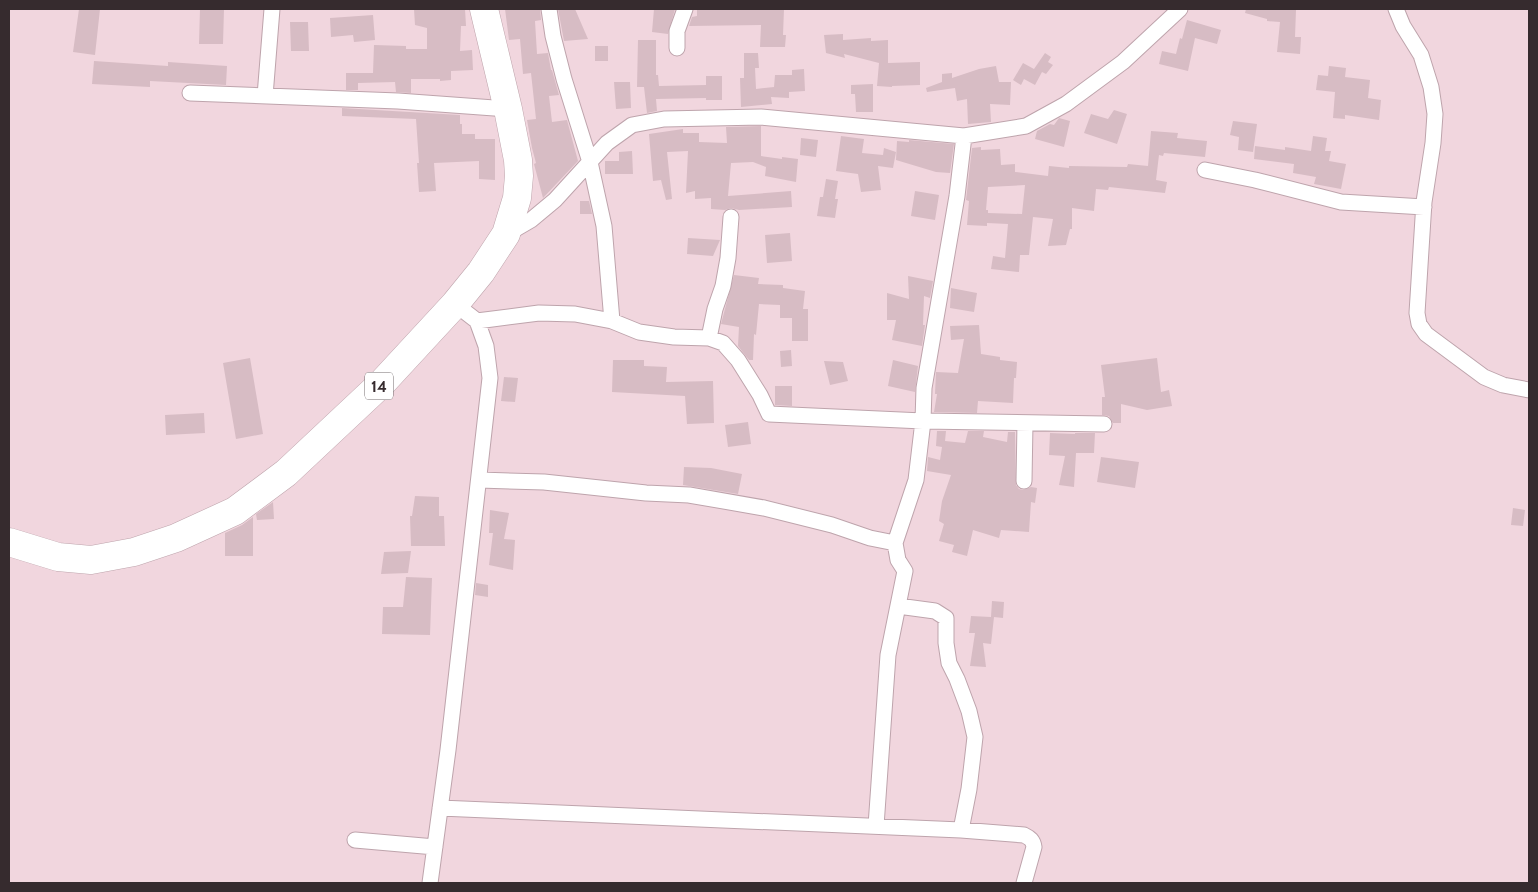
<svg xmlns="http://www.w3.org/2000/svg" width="1538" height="892" font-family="Cabin,sans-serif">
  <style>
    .building { fill: #d7bcc4; fill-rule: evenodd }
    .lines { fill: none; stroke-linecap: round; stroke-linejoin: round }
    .street-casing { stroke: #bea4ac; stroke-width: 17 }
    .highway-casing { stroke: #bea4ac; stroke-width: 29 }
    .street { stroke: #fff; stroke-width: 15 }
    .highway { stroke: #fff; stroke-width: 28 }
    .labels { text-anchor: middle; stroke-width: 4; stroke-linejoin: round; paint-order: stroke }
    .shield { fill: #fff; stroke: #726b6d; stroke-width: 1 }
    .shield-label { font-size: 16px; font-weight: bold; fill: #362b2e }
  </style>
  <rect width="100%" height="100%" fill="#f1d6de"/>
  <path class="building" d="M79,9H100L95,55L73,52Z
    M200,9H224L223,44H199Z
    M414,9H465L466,26H461L460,51L472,50L473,70L451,71V80L440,81V79H411V93L396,92L395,82L358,83V90H346V73H373L374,45L406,46V49H427V28L415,25Z
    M505,9H540L541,20L535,21L537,54L548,53L551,70H552L559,95L549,96L552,122L567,120L578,161L543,198L534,164L536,163L532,148L527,120L536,119L531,73L523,74L520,39L509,40Z
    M558,9H575L588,39L564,41Z
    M654,9H675L668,34L652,32Z
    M697,9H784L783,35H786L785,47H760L761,25L689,26L692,17L697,16Z
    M1246,9L1296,10L1295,37H1301L1300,54L1277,52L1280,22L1267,21V19L1245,13Z
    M373,15L375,40L354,42L353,35L331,37L330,18Z
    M1187,20L1221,30L1217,44L1195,38L1188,71L1159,64L1162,51L1176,54L1180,38L1182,39Z
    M290,22H308L309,51H291Z
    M843,34V40L871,38V41L888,40V63L920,62V85L892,86V87L877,86L879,63L844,54L845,58L826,53L824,35Z
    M638,40H656V75H658L659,86L706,85V76H722V100H706V98L656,99L657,111L647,113L644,87H637Z
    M595,46H608V61H595Z
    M744,53H758L759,68H755L756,89L774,87L775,75H792V70L804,69L805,91L789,92V98L771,97L772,104L741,107L740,78H744Z
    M1045,53L1051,57L1048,62L1053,65L1046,74L1042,72L1035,85L1024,79L1021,85L1013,80L1023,63L1034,69Z
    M94,61L168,66V62L227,66L226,85L150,81V87L92,84Z
    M996,66L999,82H1011L1010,105L990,104L991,122L968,124L967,99L957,101L955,88L927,92L926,88L942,82V74L952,73V78L979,69Z
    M1329,66L1346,68L1345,77L1370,80L1368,98L1381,100L1379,120L1345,115V119L1333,118L1335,92L1316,90L1318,75L1328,76Z
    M614,82H630L631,108L616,109Z
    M873,84V112H856L855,94H851V85Z
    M342,108L460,115V124H462V134H475V139H495V180L479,179V161L434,163L436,191L419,192L417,163H419L416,119L342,116Z
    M1114,110L1127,114L1117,144L1084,133L1091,114L1108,119Z
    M1059,118L1070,121L1064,147L1035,139L1037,131L1050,124L1054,125Z
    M1233,121L1257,124L1253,152L1238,150L1239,137L1230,135Z
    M761,126V156L782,159V157L798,159L796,182L765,176L766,167L753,162L731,163L728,196L791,191L792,207L739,210L731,208L725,210L711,209V198L695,199V191L686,193L688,151L667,152L672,199L666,200L661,180L653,181L649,134L683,129V133H699V142L727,143L726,127Z
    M1151,131L1178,133L1177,138L1207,141L1205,157L1164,153L1163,156L1159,155L1156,180L1167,182L1165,193L1109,187L1108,190L1096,189L1094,211L1072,208V229H1070L1066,245L1048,246L1053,219L1033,217L1029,255H1020L1019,272L991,269L993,256L1005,258L1008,224L987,223V226L967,225L969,201L966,200L972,148L981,147V150L1000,149L1001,165L1015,164V172L1048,176L1049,166L1069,168V166L1127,167L1128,164L1148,166ZM1025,185L1022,214L988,213V210H986L988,187Z
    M841,136L864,139L862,153L883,155L884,148L896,152L893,168L878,166L881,190L861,192L858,174L836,171Z
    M1313,136L1327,138L1325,151H1331L1329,161L1346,164L1341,189L1314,184L1316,177L1293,173L1294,164L1254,159L1255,146L1285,150V147L1311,151Z
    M801,138L818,140L816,157L800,155Z
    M909,140L954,144L950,173L936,172L896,160L897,141L909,142Z
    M632,151L633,174H605V161H619V152Z
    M826,179L838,181L835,199H838L835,218L817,216L820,197H823Z
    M915,191L939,195L935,220L911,216Z
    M580,201H589L592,214H580Z
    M790,233L792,261L767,263L765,235Z
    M688,238L720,240L713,256L687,254Z
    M734,275L759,278L758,284L783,285V288L805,291L803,309H808V341H792V318H780V305L759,304L756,335L754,334L753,360H749L738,346L739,327L721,324Z
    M908,276L933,281L930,298L924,296L923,325H925L922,346L892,340L896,320H887V293L909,299Z
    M951,288L977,293L974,312L950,308Z
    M979,325L981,354L1000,357V360L1017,362L1016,378H1014L1013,403L978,401L977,413L934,412L937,394H935L936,372L958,373L964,339L951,340L950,326Z
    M791,350L792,366L781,367L780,351Z
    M250,358L263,434L236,439L223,363Z
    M1157,358L1161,392L1169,390L1172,406L1147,410L1121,404V423H1113L1109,416L1102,415V397H1105L1101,365Z
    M613,360H644V366L667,367L666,382L713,381L714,423L687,424L685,396L612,392Z
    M893,360L918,366L915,392L888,386Z
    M824,361L843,362L848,381L830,385Z
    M504,377L518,378L515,402L501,401Z
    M775,386H792V406L775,405Z
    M204,413L205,433L166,435L165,415Z
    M748,422L751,444L728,447L725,425Z
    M937,431H946L945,441L965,443L968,431H984L983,437L1007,442L1008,432H1015L1016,485L1019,489L1023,490L1031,487L1037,488L1035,503L1031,502L1029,532L1001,530L999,538L973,530L967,556L952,552L954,545L939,541L944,524L939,521L942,501L951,475L927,471L928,457L940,460L942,447L936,446Z
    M1050,433L1075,434V433H1095L1094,453H1076L1074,487L1059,485L1065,456L1049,455Z
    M1101,457L1139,462L1135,488L1097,482Z
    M684,467L711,468L742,474L738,494L683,485Z
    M415,496L439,497V516H444L445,546H411L410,516H412Z
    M273,502L274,519L257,520L256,514Z
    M1513,508L1525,510L1523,526L1511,525Z
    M490,510L509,513L504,539L515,540L513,570L489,565L493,533H489Z
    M253,517V556H225V533L242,525Z
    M411,551L408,573L381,574L384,552Z
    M406,577L432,578L430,635L382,634L383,607H403Z
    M476,583L488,585V597L475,595Z
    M992,601L1004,602L1003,618L994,617L991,644L983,643L986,667L970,666L975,633H969L971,616L991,617Z"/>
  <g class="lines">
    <g class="street-casing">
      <path id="street" d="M549,9L553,36L564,79L590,162L604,226L612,321
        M1396,9L1403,26L1421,55L1431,87L1435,114L1433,143L1424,202L1417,313L1419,324L1426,334L1484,377L1503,385L1529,390
        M677,48V31L685,9
        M190,93L398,101L508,109
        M265,96L272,9
        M1205,170L1255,180L1341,202L1424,207
        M507,234L531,220L555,200L607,143L632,125L664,119L761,117L964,136L1026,126L1066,104L1123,62L1180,9
        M477,321L539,313L575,314L612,321L639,332L674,337L709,338L723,343L738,360L760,395L769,414L923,421L1104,424
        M709,338L715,309L723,286L728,258L731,217
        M479,480L544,482L646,493L689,495L764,508L832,525L870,538L895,543
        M1024,481L1025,423
        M898,606L935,611L946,618V643L949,663L957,679L969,711L975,737L969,789L961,830
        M440,808L961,830L1024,835C1030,838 1033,840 1034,847L1024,883
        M876,826L888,655L905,571L898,560L895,543L916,480L923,421L924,388L957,196L964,136
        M355,840L435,847
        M430,883L448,750L490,378L486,346L477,321L455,304"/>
    </g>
    <g class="highway-casing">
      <path id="highway" d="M9,542L58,557L91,560L134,552L176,538L235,511L286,473L382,383L455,304L481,272L506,234L517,198L519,176L518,160L508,109L484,9"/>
    </g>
    <use href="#street" class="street"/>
    <use href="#highway" class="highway"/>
  </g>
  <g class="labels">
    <rect class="shield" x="365" y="372.5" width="28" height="27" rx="4"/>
    <g class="shield-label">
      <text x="379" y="392">14</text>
    </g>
  </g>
  <rect width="1538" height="892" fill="none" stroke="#362b2e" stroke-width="20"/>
</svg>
